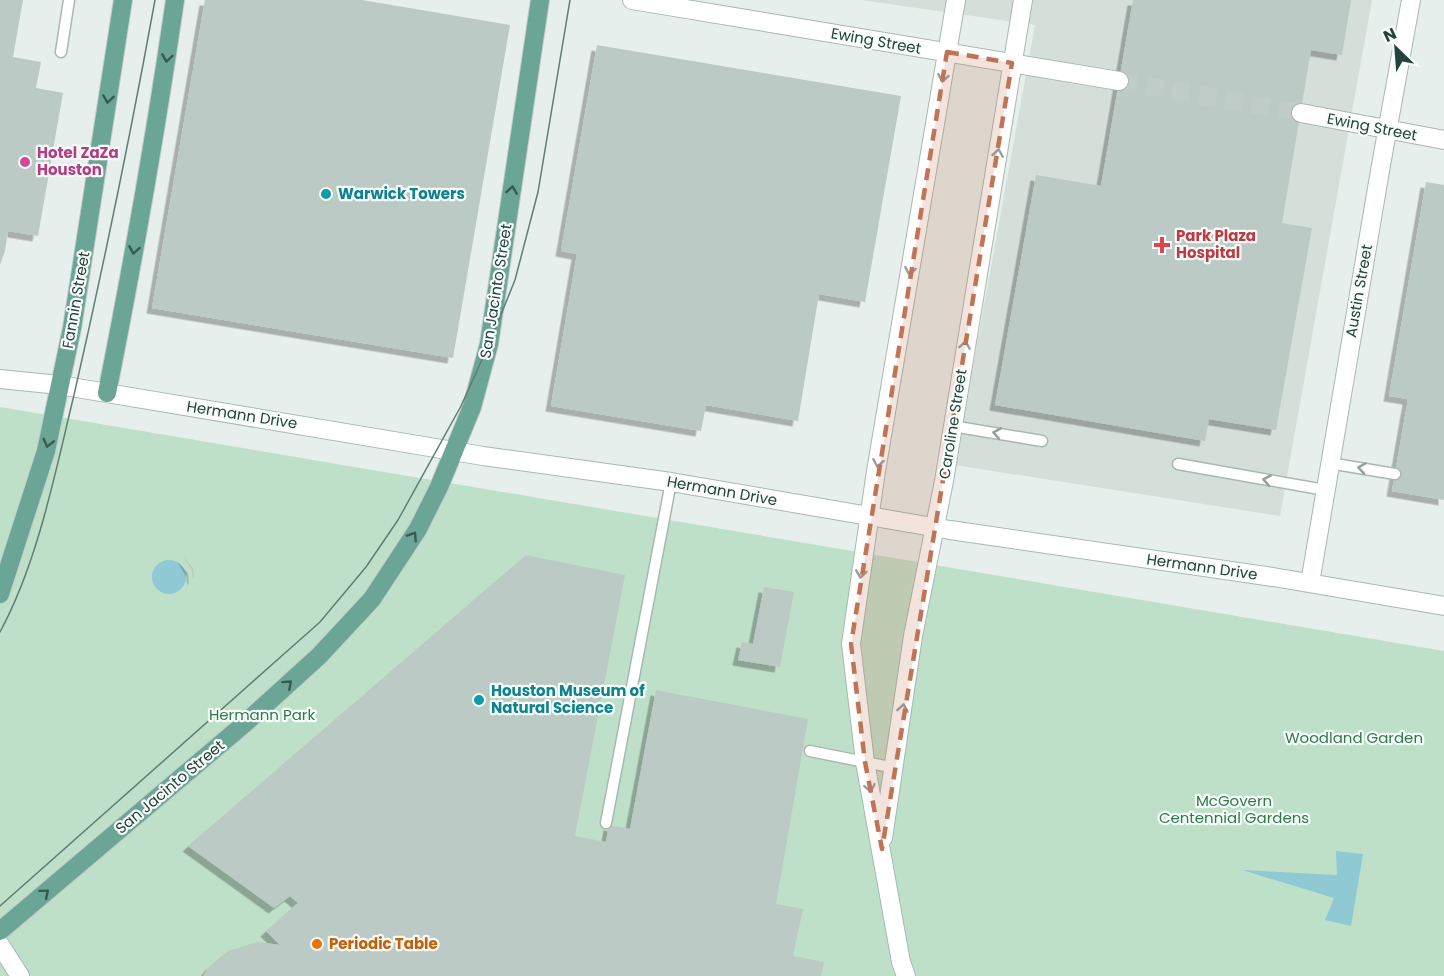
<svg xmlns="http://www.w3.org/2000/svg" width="1444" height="976" font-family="Poppins,sans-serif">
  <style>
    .built { fill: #d4dfda }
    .green { fill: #bfe0c8 }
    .water { fill: #8ec9d4 }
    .building { fill: #bbcac4; filter: url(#shadow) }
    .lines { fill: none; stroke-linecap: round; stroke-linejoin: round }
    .street-tunnel { stroke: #bfccc8; stroke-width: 18; stroke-dasharray: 18 9; stroke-linecap: butt }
    .lane-casing { stroke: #a8b8b2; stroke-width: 13 }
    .street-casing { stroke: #a8b8b2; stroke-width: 20 }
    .secondary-casing { stroke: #a4bbb3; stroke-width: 20 }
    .primary-casing { stroke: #c2cac8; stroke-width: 20 }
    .lane { stroke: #fff; stroke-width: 10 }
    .street { stroke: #fff; stroke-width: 18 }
    .secondary { stroke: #fff; stroke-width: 18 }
    .primary { stroke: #6aa596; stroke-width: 18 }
    .tram { stroke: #5f7d75; stroke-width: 1.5 }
    .oneway { stroke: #365b51 }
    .oneway2 { stroke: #92a09c }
    .marked { fill: #c07456; fill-opacity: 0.2; stroke: #c07456; stroke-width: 4.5; stroke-dasharray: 12 8; stroke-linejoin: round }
    .hotel-dot { fill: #d1479c; stroke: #f7fbf9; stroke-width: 2 }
    .culture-dot { fill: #0f9aa8; stroke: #f7fbf9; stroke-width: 2 }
    .health-dot { fill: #e0444e; stroke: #f7fbf9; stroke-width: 2 }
    .food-dot { fill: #e8710a; stroke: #f7fbf9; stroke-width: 2 }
    .labels { text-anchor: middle; stroke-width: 4.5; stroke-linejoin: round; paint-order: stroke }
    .street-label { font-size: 15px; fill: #24423a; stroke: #f7fbf9 }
    .hotel-label { font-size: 15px; font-weight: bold; fill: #b23c85; stroke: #f7fbf9; text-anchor: start }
    .culture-label { font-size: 15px; font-weight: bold; fill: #0d838f; stroke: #f7fbf9; text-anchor: start }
    .health-label { font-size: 15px; font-weight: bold; fill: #be3a42; stroke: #f7fbf9; text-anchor: start }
    .park-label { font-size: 15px; fill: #2d7a4b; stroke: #f7fbf9 }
    .food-label { font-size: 15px; font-weight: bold; fill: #c56008; stroke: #f7fbf9; text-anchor: start }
  </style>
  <defs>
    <filter id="shadow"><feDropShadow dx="-5.5" dy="5.5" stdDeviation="0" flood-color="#0004"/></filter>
  </defs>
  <rect width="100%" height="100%" fill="#e6efeb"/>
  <path class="built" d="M861,0H1372L1280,516L955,465L1035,25Z"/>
  <path class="green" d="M0,407L1444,651V976H0Z"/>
  <path class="water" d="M152 577a17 17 0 1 1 34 0a17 17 0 1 1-34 0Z
    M1336,851L1363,854L1351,926L1325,920L1334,898L1242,870L1337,875Z"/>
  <path class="building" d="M0,0H23L13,57L41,62L36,88L63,93L38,236L8,231L5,251L0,265Z
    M205,0H362L510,25L453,358L152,308Z
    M1133,0H1351L1342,55L1311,50L1282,223L1312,228L1276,430L1209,419L1205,441L995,405L1036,175L1101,186Z
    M597,45L901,96L865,302L819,294L798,421L706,405L701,431L551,406L577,254L561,251Z
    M1426,182L1444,185V500L1392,491L1408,399L1389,396Z
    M526,555L625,575L575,836L606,842L609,825L630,829L656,690L808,719L776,904L803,909L793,956L824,962L821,976H203L210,966L228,951L257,942L280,945L266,931L298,903L290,896L274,908L188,846Z
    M183,556L193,568L194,577L190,591L193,580L192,571Z
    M764,587L794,592L780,667L738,660L742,642L753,644Z"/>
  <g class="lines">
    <path class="street-tunnel" d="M1119,81L1301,113"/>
    <g class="lane-casing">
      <path id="lane" d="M61,52L69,0
        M952,426L1042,441
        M1329,463L1395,474
        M1178,464L1325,490
        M810,751L895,768
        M606,823L671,482"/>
    </g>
    <g class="street-casing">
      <path id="street" d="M632,0L1119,81
        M1301,113L1444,140
        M1310,583L1381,165L1411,0
        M883,838L913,636L944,481L1023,0
        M906,976L901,962L865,762L851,644L876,471L956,0"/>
    </g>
    <g class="secondary-casing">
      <path id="secondary" d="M0,379L59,385L483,456L671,482L950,530L1273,577L1444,606
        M0,945L20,976"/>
    </g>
    <g class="primary-casing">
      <path id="primary" d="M107,393C133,262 156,132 175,0
        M0,594L46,451L72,328L123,0
        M0,931L243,725L319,656L372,599L418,529L439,487L472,407L489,344L540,0"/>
    </g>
    <use href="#lane" class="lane"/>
    <use href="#street" class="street"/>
    <use href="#secondary" class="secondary"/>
    <use href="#primary" class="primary"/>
    <path class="tram" d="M0,632C38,562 55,473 74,395C104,264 131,132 155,0
      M0,906L320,622L366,567L398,520L461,406L489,344L515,280L538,192L570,0"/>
  </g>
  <defs><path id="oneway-chevron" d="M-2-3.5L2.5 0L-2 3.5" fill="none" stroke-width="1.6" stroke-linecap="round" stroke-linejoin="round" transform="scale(1.5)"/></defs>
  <g class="oneway">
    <use href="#oneway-chevron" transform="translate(167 58) rotate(98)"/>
    <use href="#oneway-chevron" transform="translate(108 99) rotate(99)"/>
    <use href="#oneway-chevron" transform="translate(512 190) rotate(-82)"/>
    <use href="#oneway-chevron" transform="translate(134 250) rotate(100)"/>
    <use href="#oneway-chevron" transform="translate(48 443) rotate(104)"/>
    <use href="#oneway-chevron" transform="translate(413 536) rotate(-57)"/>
    <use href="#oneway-chevron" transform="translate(288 684) rotate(-42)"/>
    <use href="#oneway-chevron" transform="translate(45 893) rotate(-40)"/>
  </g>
  <g class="oneway2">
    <use href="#oneway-chevron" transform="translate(943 78) rotate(100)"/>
    <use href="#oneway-chevron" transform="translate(998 153) rotate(-81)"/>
    <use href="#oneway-chevron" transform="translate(910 271) rotate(100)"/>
    <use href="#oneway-chevron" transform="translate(965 345) rotate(-81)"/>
    <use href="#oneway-chevron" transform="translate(997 433) rotate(-170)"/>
    <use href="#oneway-chevron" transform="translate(878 463) rotate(100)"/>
    <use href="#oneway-chevron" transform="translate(1362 468) rotate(-171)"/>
    <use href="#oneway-chevron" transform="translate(1267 480) rotate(-170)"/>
    <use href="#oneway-chevron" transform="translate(861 574) rotate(98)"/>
    <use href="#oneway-chevron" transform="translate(903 708) rotate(-81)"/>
    <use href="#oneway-chevron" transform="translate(870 788) rotate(79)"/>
  </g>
  <path class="marked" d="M947,52L1012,63L882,849L865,762L851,644Z"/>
  <circle class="hotel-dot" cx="25" cy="162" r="6"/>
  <g class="culture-dot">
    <circle cx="326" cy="194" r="6"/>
    <circle cx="479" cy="700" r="6"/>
  </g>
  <path class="health-dot" d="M1159 236h6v6h6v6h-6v6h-6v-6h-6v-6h6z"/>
  <circle class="food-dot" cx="317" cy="944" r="6"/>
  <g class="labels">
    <g class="street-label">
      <text transform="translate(876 41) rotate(10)" y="5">Ewing Street</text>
      <text transform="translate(1372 127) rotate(11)" y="5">Ewing Street</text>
      <text transform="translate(496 291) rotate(-81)" y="5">San Jacinto Street</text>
      <text transform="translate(1359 291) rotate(-80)" y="5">Austin Street</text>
      <text transform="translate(76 300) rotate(-80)" y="5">Fannin Street</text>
      <text transform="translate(242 415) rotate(9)" y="5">Hermann Drive</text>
      <text transform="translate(953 424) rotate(-81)" y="5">Caroline Street</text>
      <text transform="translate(722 491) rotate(10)" y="5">Hermann Drive</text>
      <text transform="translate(1202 567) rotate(8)" y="5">Hermann Drive</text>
      <text transform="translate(170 787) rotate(-40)" y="5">San Jacinto Street</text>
    </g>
    <g class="hotel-label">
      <text x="37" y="158">Hotel ZaZa<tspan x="37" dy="17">Houston</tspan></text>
    </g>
    <g class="culture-label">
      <text x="338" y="199">Warwick Towers</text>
      <text x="491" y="696">Houston Museum of<tspan x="491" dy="17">Natural Science</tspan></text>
    </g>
    <g class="health-label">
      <text x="1176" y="241">Park Plaza<tspan x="1176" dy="17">Hospital</tspan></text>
    </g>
    <g class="park-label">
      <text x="262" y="720">Hermann Park</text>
      <text x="1354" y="743">Woodland Garden</text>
      <text x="1234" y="806">McGovern<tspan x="1234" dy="17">Centennial Gardens</tspan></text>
    </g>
    <g class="food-label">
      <text x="329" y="949">Periodic Table</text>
    </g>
  </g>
  <g transform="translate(1396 48) rotate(335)" stroke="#f7fbf9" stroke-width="4.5" paint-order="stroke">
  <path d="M0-4.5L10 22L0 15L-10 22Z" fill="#24423a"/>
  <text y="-9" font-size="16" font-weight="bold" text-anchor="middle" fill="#24423a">N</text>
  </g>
</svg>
